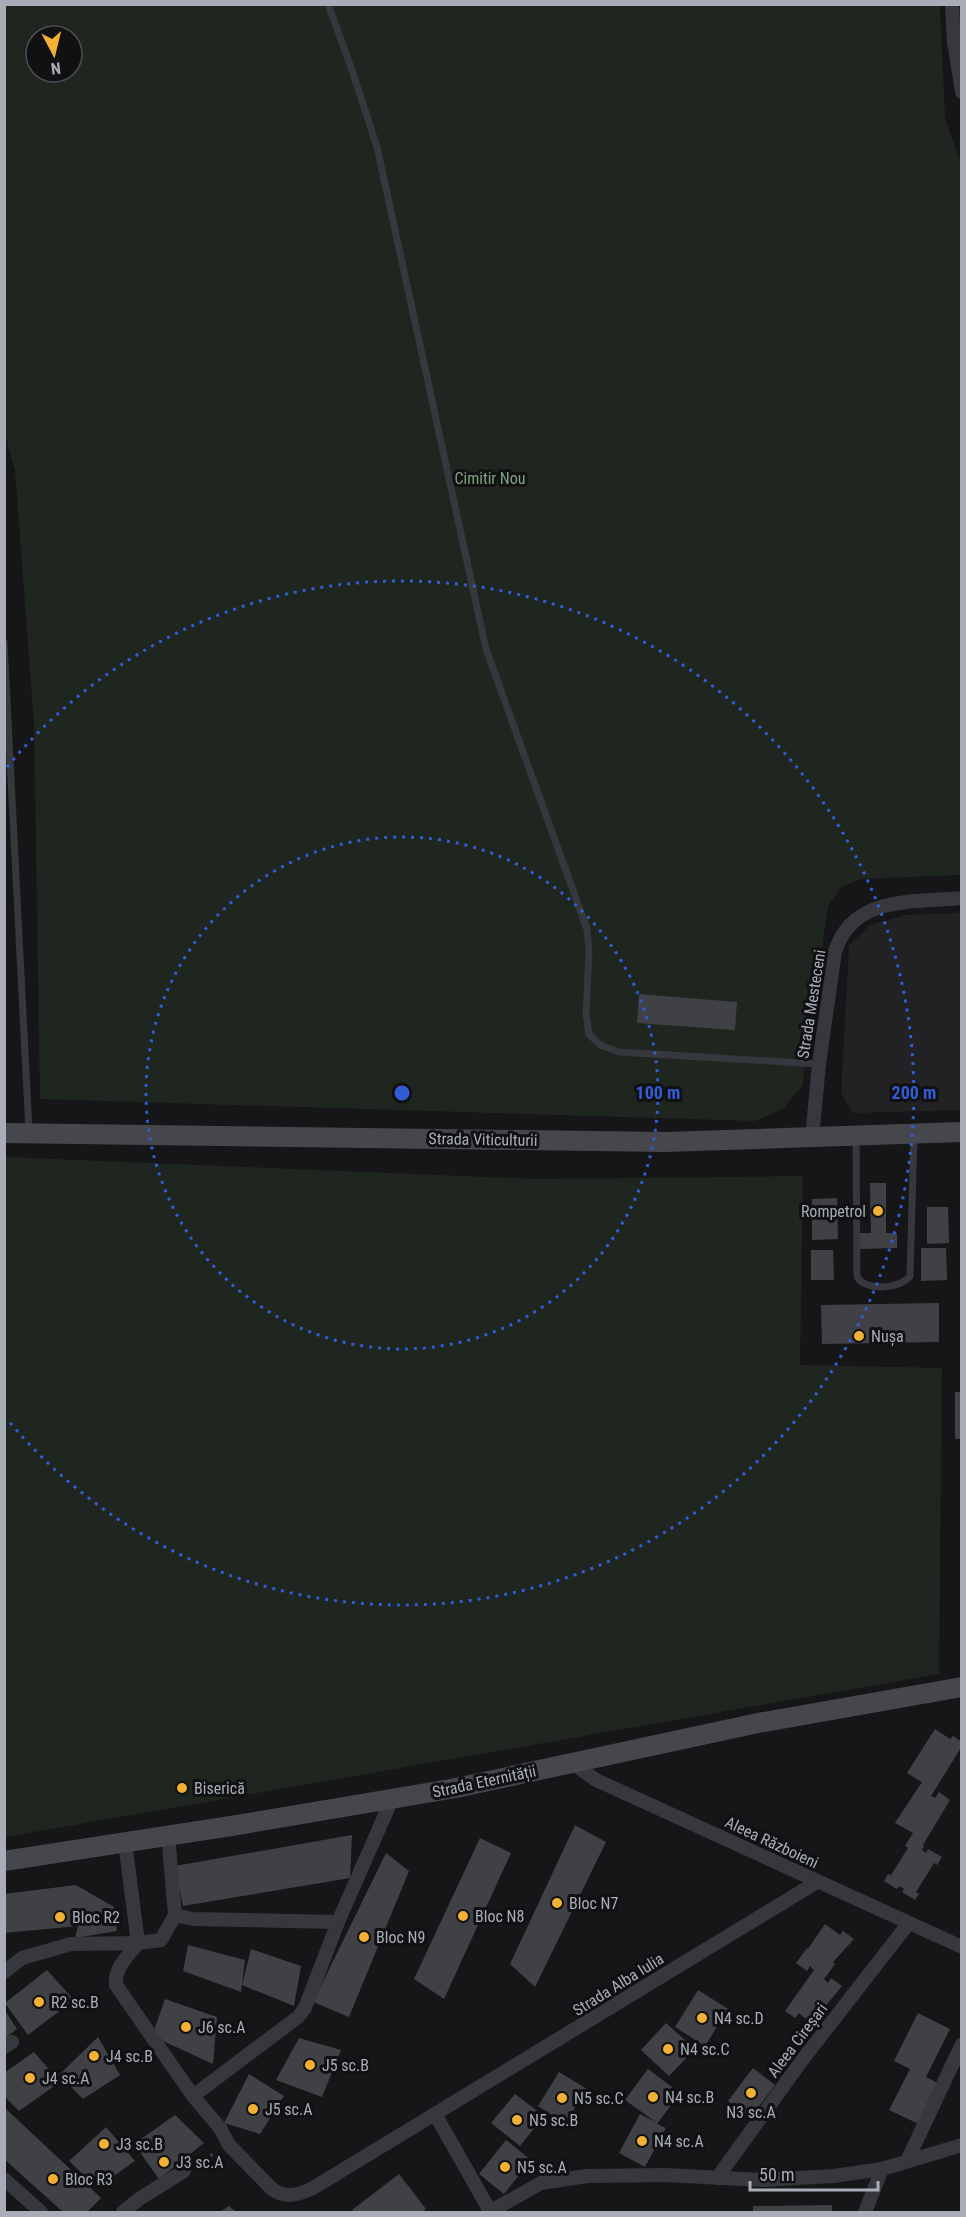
<svg xmlns="http://www.w3.org/2000/svg" width="966" height="2217" font-family="'Roboto Condensed',sans-serif">
  <style>
    .built { fill: #222225 }
    .green { fill: #1e261f; fill-rule: evenodd }
    .building { fill: #404145 }
    .lines { fill: none; stroke-linecap: round; stroke-linejoin: round }
    .path { stroke: #3d3f44; stroke-width: 3; stroke-dasharray: 3 4.5; stroke-linecap: butt }
    .lane { stroke: #37383d; stroke-width: 7 }
    .street { stroke: #37383d; stroke-width: 14 }
    .secondary { stroke: #45474d; stroke-width: 20 }
    .ring { fill: none; stroke: #325cd3; stroke-width: 3; stroke-dasharray: 3 6 }
    .poi-dot { fill: #f2b134; stroke: #111113; stroke-width: 2 }
    .labels { text-anchor: middle; stroke-width: 6; stroke-linejoin: round; paint-order: stroke }
    .park-label { font-size: 16px; fill: #7fa381; stroke: #111113 }
    .street-label { font-size: 16px; fill: #a8adb8; stroke: #111113 }
    .poi-label { font-size: 16px; fill: #a8adb8; stroke: #111113; text-anchor: start }
    .centre { fill: #325cd3; stroke: #111113; stroke-width: 3 }
    .ring-label { font-size: 18px; text-anchor: middle; font-weight: bold; fill: #325cd3; stroke: #111113; stroke-width: 6; stroke-linejoin: round; paint-order: stroke }
  </style>
  <rect width="100%" height="100%" fill="#161618"/>
  <path class="built" d="M961,913V1110L853,1113L841,1094L849,946L870,925L906,915Z"/>
  <path class="green" d="M4,5H940L945,118L962,166L961,875L861,879L841,887L828,906L802,1086L783,1109L755,1121L40,1099L34,724L15,471L4,430ZM36,36H72V72H36Z
    M5,1157L537,1179L803,1176L800,1365L942,1368L939,1674L5,1837Z"/>
  <path class="building" d="M639,994L737,1002L735,1030L637,1023Z
    M870,1183H886V1233H897V1248L859,1249V1233H871Z
    M837,1198L838,1239L812,1240V1199Z
    M927,1207H948L949,1243L927,1244Z
    M921,1248H946L947,1280L921,1281Z
    M811,1250H833L834,1280H811Z
    M939,1303V1342L822,1344L821,1305Z
    M955,1392H962V1439H955Z
    M935,1729L950,1739L953,1736L962,1742V1746L931,1796L935,1798L939,1792L950,1800L923,1845L924,1846L922,1850L926,1853L928,1849L942,1857L937,1865L934,1863L916,1892L919,1894L915,1900L902,1892L904,1889L899,1886L897,1889L884,1881L888,1874L891,1875L908,1848L905,1846L913,1833L895,1823L922,1782L907,1773Z
    M575,1825L606,1842L535,1987L510,1964Z
    M352,1835L350,1878L183,1906L175,1866Z
    M480,1838L511,1853L444,1999L414,1979Z
    M386,1853L409,1871L349,2017L313,2002Z
    M76,1885L114,1907L117,1931L75,1938L78,1926L4,1933V1894Z
    M825,1924L840,1935L843,1931L854,1939L833,1962L835,1964L824,1979L828,1983L831,1978L842,1986L823,2009L825,2011L814,2026L799,2013L795,2018L785,2011L814,1970L810,1966L807,1971L796,1963L807,1948L808,1949Z
    M188,1945L245,1960L241,1992L183,1971Z
    M251,1949L301,1966L294,2006L242,1985Z
    M47,1970L74,2000L28,2035L5,2003Z
    M698,1990L728,2009L705,2046L675,2027Z
    M165,1999L217,2017L213,2064L152,2036Z
    M4,2009L17,2029L4,2039Z
    M918,2013L950,2029L926,2077L944,2086L923,2126L889,2110L910,2069L894,2061Z
    M666,2023L695,2049L669,2076L641,2050Z
    M98,2037L120,2075L83,2099L59,2075Z
    M299,2038L341,2050L322,2097L276,2080Z
    M34,2052L60,2082L19,2111L4,2096V2073Z
    M753,2068L775,2085L750,2118L728,2101Z
    M648,2069L680,2093L657,2124L666,2128L645,2167L619,2153L640,2114L657,2123L625,2100Z
    M559,2072L587,2089L565,2123L538,2106Z
    M249,2074L284,2096L260,2134L224,2123Z
    M515,2094L544,2116L520,2146L491,2123Z
    M4,2107L101,2198L87,2212H63L4,2159Z
    M175,2115L204,2143L159,2179L134,2144Z
    M106,2127L135,2161L97,2188L69,2161Z
    M506,2140L531,2160L504,2194L479,2174Z
    M399,2174L426,2209L422,2212H354L352,2210Z
    M832,2205V2212H753V2206Z
    M229,2206L236,2212H220Z"/>
  <g class="lines">
    <path class="path" d="M197,2163L217,2152"/>
    <path class="lane" d="M328,4L352,70L377,147L486,649L587,929L589,951L586,1014L589,1034L600,1045L619,1052L819,1064
      M4,642L29,1131
      M856,1136L857,1277C867,1292 900,1289 910,1276L914,1134"/>
    <path class="street" d="M952,4L954,42L962,92
      M812,1138L819,1064L835,952C852,895 913,903 962,898
      M571,1762L596,1780L962,1947
      M168,1835L175,1915L193,1919L338,1922
      M175,1915L161,1940L138,1943C128,1956 114,1968 116,1985L193,2096L220,2128L229,2145L272,2189C286,2199 298,2195 313,2188L817,1882
      M4,1972L22,1958L71,1944L138,1943L125,1842
      M4,2047L12,2042
      M193,2096L298,2017L305,2008L338,1922L392,1799
      M435,2114L490,2211
      M907,2161L962,2044
      M717,2178L803,2059L908,1924
      M4,2179L41,2212
      M123,2212L139,2199L184,2171
      M489,2212L541,2183L587,2176L665,2175L762,2180L834,2176L882,2169L962,2145
      M865,2212L882,2169"/>
    <path class="secondary" d="M4,1133L665,1142L962,1132
      M4,1861L231,1826L456,1788L758,1723L962,1687"/>
  </g>
  <g class="ring">
    <circle cx="402" cy="1093" r="256"/>
    <path d="M7 767A512 512 0 1 1 7 1419"/>
  </g>
  <g class="poi-dot">
    <circle cx="878" cy="1211" r="6"/>
    <circle cx="859" cy="1336" r="6"/>
    <circle cx="182" cy="1788" r="6"/>
    <circle cx="557" cy="1903" r="6"/>
    <circle cx="463" cy="1916" r="6"/>
    <circle cx="60" cy="1917" r="6"/>
    <circle cx="364" cy="1937" r="6"/>
    <circle cx="39" cy="2002" r="6"/>
    <circle cx="702" cy="2018" r="6"/>
    <circle cx="186" cy="2027" r="6"/>
    <circle cx="668" cy="2049" r="6"/>
    <circle cx="94" cy="2056" r="6"/>
    <circle cx="310" cy="2065" r="6"/>
    <circle cx="30" cy="2078" r="6"/>
    <circle cx="751" cy="2093" r="6"/>
    <circle cx="653" cy="2097" r="6"/>
    <circle cx="562" cy="2098" r="6"/>
    <circle cx="253" cy="2109" r="6"/>
    <circle cx="517" cy="2120" r="6"/>
    <circle cx="642" cy="2141" r="6"/>
    <circle cx="104" cy="2144" r="6"/>
    <circle cx="164" cy="2162" r="6"/>
    <circle cx="505" cy="2167" r="6"/>
    <circle cx="53" cy="2179" r="6"/>
  </g>
  <g class="labels">
    <g class="park-label">
      <text x="490" y="484">Cimitir Nou</text>
    </g>
    <g class="street-label">
      <text transform="translate(811 1004) rotate(-81)" y="6">Strada Mesteceni</text>
      <text transform="translate(483 1139) rotate(1)" y="6">Strada Viticulturii</text>
      <text transform="translate(484 1781) rotate(-12)" y="6">Strada Eternității</text>
      <text transform="translate(772 1842) rotate(25)" y="6">Aleea Războieni</text>
      <text transform="translate(618 1984) rotate(-32)" y="6">Strada Alba Iulia</text>
      <text transform="translate(797 2040) rotate(-53)" y="6">Aleea Cireșari</text>
    </g>
    <g class="poi-label">
      <text x="866" y="1217" text-anchor="end">Rompetrol</text>
      <text x="871" y="1342">Nușa</text>
      <text x="194" y="1794">Biserică</text>
      <text x="569" y="1909">Bloc N7</text>
      <text x="475" y="1922">Bloc N8</text>
      <text x="72" y="1923">Bloc R2</text>
      <text x="376" y="1943">Bloc N9</text>
      <text x="51" y="2008">R2 sc.B</text>
      <text x="714" y="2024">N4 sc.D</text>
      <text x="198" y="2033">J6 sc.A</text>
      <text x="680" y="2055">N4 sc.C</text>
      <text x="106" y="2062">J4 sc.B</text>
      <text x="322" y="2071">J5 sc.B</text>
      <text x="42" y="2084">J4 sc.A</text>
      <text x="665" y="2103">N4 sc.B</text>
      <text x="574" y="2104">N5 sc.C</text>
      <text x="265" y="2115">J5 sc.A</text>
      <text x="751" y="2118" text-anchor="middle">N3 sc.A</text>
      <text x="529" y="2126">N5 sc.B</text>
      <text x="654" y="2147">N4 sc.A</text>
      <text x="116" y="2150">J3 sc.B</text>
      <text x="176" y="2168">J3 sc.A</text>
      <text x="517" y="2173">N5 sc.A</text>
      <text x="65" y="2185">Bloc R3</text>
    </g>
  </g>
  <circle cx="402" cy="1093" r="9" class="centre"/>
  <g class="ring-label">
    <text x="658" y="1099">100 m</text>
    <text x="914" y="1099">200 m</text>
  </g>
  <rect width="966" height="2217" fill="none" stroke="#a8adb8" stroke-width="12"/>
  <g transform="translate(54 54) rotate(173)"><circle r="28" fill="#111113" stroke="#4d4f55" stroke-width="1.5"/>
  <path d="M0-4.5L10 22L0 15L-10 22Z" fill="#f2b134"/>
  <text y="-9" font-size="16" font-weight="bold" text-anchor="middle" fill="#a8adb8">N</text>
  </g>
  <path d="M750 2181v9h128v-9" fill="none" stroke="#a8adb8" stroke-width="3"/>
  <text x="759" y="2181" font-size="18" fill="#a8adb8" stroke="#111113" stroke-width="4.5" paint-order="stroke">50 m</text>
</svg>
